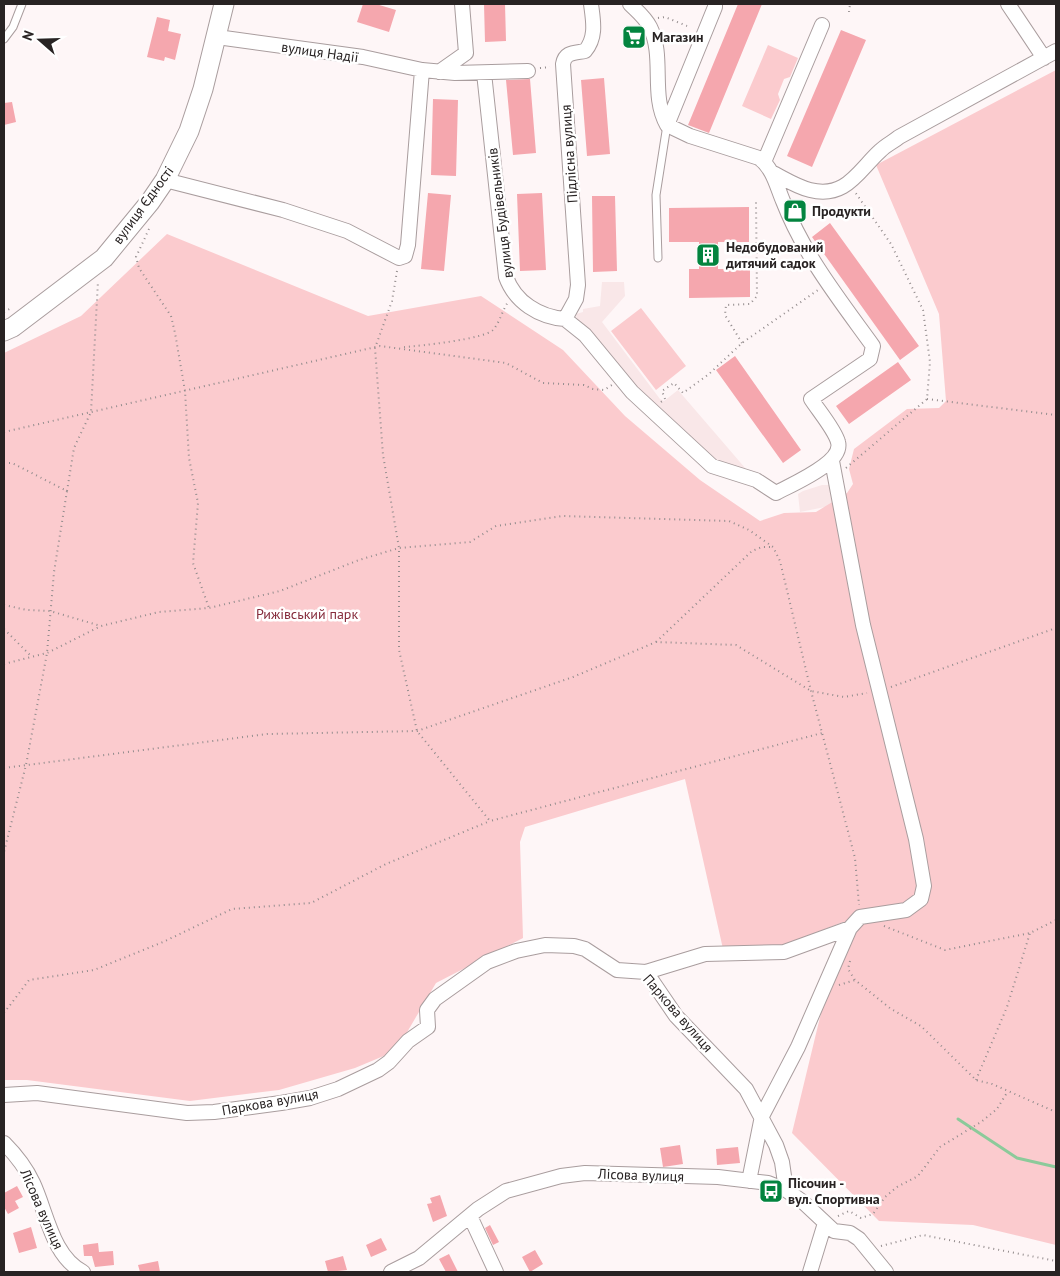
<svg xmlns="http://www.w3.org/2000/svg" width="1060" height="1276" font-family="'PT Sans',sans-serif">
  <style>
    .built { fill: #f9e7e8 }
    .green { fill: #fbcbce }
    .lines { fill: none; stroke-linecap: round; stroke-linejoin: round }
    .stream { stroke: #8cca9a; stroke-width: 3 }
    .building { fill: #f5a7ae }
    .lane-casing { stroke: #a99d9e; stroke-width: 9 }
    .street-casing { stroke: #a99d9e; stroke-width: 16 }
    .secondary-casing { stroke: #a99d9e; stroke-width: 21 }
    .path { stroke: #938c8d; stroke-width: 2; stroke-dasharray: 1 4; stroke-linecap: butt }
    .lane { stroke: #fff; stroke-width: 7 }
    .street { stroke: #fff; stroke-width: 14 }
    .secondary { stroke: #fff; stroke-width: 19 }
    .labels { text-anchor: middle; stroke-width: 5; stroke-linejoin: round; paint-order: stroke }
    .poi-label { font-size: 14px; font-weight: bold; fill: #282323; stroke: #fff; text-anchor: start }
    .street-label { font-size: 14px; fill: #282323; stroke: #fff }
    .park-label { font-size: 14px; fill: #852b3b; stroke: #fff }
  </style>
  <rect width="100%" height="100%" fill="#fef6f7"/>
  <path class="built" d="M602,282H624L625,296L602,322L660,399L664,401L678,390L746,469L732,470L710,461L662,409L627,381L578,327L576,314L583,312V309L600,306Z
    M822,485H833L855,607L825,507L800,512L798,494L803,491Z"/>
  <path class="green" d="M768,45L798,58L790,77L784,79L778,94L780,100L771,119L742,106Z
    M1056,70V1245L973,1225L879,1221L792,1133L843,922L780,947L723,949L685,779L525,827L520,842L523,938L436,983L406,1034L386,1055L355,1068L279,1090L190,1101L27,1080H4V353L81,316L167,234L368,316L481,296L563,350L625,416L700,480L760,521L784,513L816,512L847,493L853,484L849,469L854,449L907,409L939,408L946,401L939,314L876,165Z
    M641,308L686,366L656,390L611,331Z"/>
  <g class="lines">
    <path class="stream" d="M958,1119L1017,1158L1056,1167"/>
  </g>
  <path class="building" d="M363,4H376L396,10L389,32L357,22Z
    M484,4H505L506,41L485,42Z
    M738,4H762L709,133L688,125Z
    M157,17L170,20L168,31L181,34L175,60L165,57L164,61L147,57Z
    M841,30L866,40L812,167L787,156Z
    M638,32L641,41L631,45L627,36Z
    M604,78L610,154L587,156L581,80Z
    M530,79L536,153L513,155L506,80Z
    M433,99L458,100L456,176L431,175Z
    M12,102L16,122L4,125V103Z
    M428,193L451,195L444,271L421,269Z
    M542,193L546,270L520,271L517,194Z
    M592,196H615L617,271L593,272Z
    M749,207V242H718V269H750V297L689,298V269H699V242H669V208Z
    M830,223L919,346L900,360L812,237Z
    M735,356L801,450L783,463L716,370Z
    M898,362L911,380L849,424L836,406Z
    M680,1145L683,1164L663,1167L660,1148Z
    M738,1147L740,1163L717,1165L716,1149Z
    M17,1186L23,1197L15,1201L19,1208L8,1214L4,1207V1193Z
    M440,1195L447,1216L433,1222L427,1204L432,1203L430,1198Z
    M490,1225L499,1242L493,1245L485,1228Z
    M31,1227L37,1248L19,1253L13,1233Z
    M381,1238L387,1250L371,1257L366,1245Z
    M98,1243L99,1252L113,1251L114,1265L95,1267L92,1256H84L83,1245Z
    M535,1250L543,1264L530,1272L522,1257Z
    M449,1254L458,1272H446L439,1259Z
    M343,1256L347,1270L328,1272L325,1261Z
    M158,1261L160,1272H140L138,1265Z"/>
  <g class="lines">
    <g class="lane-casing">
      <path id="lane" d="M4,39L13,27L22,4
        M658,258L656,195L667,125"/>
    </g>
    <g class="street-casing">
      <path id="street" d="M1008,4L1044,58
        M217,37L363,57L422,70L455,73L528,71
        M439,72L466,53L462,4
        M484,73L506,277C515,302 539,317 565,319
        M667,125L715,7V4
        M764,162L822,25
        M771,172C783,178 797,187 810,190C846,199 858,171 880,151C886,145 893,142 899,137L1056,51
        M165,180L283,210L347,231L399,258L405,256L408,245L422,70
        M565,319L585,335L632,392L712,466L756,480L776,493C792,484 844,463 838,442C835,430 818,410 811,399L870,359L873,346C839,299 804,255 783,201C777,187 773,168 759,158L690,136L667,125C650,95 665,57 650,27C645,17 637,11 630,4
        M565,319L576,299L578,285L563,64C565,52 574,53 585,51C597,37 593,20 591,4
        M646,972L705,954L784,952L850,928
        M4,1095L37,1093L187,1113L214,1112L281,1103L310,1098L338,1089L378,1070L389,1062L408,1041L428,1027L427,1010L435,999L487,962L516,951L545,945L574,946L585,949L617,970L646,972L676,1016L746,1089L776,1145L782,1162L786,1190
        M4,1143C16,1155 26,1168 33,1183C47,1213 52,1256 83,1272
        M749,1181L762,1116L798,1047L850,928L860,917L906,910L921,899L924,886L916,839L863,625L832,461
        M470,1216L496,1272
        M391,1272L419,1258L478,1209L506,1191L561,1176L585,1173L718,1177L768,1183L786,1190L803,1202L834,1231L850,1233L859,1239L886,1272
        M810,1272L825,1223"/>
    </g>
    <g class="secondary-casing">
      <path id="secondary" d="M4,331L13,327L104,258L150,202L165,180L189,131L203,89L224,4"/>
    </g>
    <path class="path" d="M849,12L850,4
      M658,18L665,17L687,26
      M540,68L550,67
      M149,229L136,257L139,268L171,316L175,333L185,391L189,458L198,503L193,563L209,608
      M397,271L392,301L375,348L383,455L399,548V650L417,731L490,821L822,733
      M4,312L11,308
      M742,343L725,315L726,305L750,304L757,296L756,202
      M404,347C420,346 484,339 493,330C500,322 502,311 508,302
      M927,399L1056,415
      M661,402L665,399L662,391L674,383L683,393L709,374L742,343L818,290
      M4,432L380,346L506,363L543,383L584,385L593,389L604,390L612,385
      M4,463H12L67,491L54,572L47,653L26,765L4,852
      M846,468L927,399L930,362L923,310L891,244L855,192
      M67,491L74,448L91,412L98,281
      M4,605L27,610L50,611L101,626L159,612L209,608L280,591L359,560L399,548L470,542L496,526L562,516L729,521L749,530L773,547L780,561L811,691L855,858L859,905
      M4,629L31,656
      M656,642L752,551L762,547H771
      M4,664L47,653L101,626
      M891,687L1056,628
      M4,768L267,734L417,731L573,677L656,642L736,645L811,691L844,697L867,693
      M884,926L945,950L1030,933L1056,920
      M850,961L848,969L855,980L891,1009L921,1026L976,1080L992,1084L1056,1112
      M839,985L855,980
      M4,1013L29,980L94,970L163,942L232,909L311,903L386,864L490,821
      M976,1080L1007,1007L1030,933
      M838,1216L849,1211L861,1218L873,1214L885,1197L897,1187L918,1176L940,1147L981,1122L997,1109L1008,1091
      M881,1246L923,1235L1056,1261"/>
    <use href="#lane" class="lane"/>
    <use href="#street" class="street"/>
    <use href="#secondary" class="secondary"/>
  </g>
  <defs>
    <g id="supermarket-square" transform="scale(1.25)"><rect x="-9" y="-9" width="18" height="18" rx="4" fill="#03843f" stroke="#fff"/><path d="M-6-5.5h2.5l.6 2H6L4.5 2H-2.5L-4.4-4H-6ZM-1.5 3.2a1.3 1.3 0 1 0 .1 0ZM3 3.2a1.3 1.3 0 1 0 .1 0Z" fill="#fff"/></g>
    <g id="shop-square" transform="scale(1.25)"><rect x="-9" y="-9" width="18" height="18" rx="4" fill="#03843f" stroke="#fff"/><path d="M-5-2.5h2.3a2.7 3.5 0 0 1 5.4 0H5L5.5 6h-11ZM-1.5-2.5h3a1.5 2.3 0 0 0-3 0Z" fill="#fff"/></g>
    <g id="building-square" transform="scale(1.25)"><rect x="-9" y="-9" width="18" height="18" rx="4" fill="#03843f" stroke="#fff"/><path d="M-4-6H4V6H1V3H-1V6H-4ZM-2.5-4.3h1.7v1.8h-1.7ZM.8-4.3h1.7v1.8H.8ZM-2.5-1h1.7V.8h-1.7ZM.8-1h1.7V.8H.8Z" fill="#fff"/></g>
    <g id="bus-square" transform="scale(1.25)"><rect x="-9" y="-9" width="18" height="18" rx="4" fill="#03843f" stroke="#fff"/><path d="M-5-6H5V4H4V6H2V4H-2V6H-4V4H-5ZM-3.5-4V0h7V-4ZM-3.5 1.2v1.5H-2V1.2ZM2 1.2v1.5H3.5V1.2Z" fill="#fff"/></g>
  </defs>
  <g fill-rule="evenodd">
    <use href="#supermarket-square" x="634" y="37"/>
    <use href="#shop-square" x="795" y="211"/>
    <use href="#building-square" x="708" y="255"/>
    <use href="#bus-square" x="771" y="1191"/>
  </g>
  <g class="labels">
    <g class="poi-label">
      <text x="652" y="42">Магазин</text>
      <text x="812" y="216">Продукти</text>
      <text x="726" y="252">Недобудований<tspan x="726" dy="16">дитячий садок</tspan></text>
      <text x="788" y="1188">Пісочин -<tspan x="788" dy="16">вул. Спортивна</tspan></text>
    </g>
    <g class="street-label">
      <text transform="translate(320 52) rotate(8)" y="5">вулиця Надії</text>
      <text transform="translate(569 154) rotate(-94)" y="5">Підлісна вулиця</text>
      <text transform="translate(143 205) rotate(-54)" y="5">вулиця Єдності</text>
      <text transform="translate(500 213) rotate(-97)" y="5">вулиця Будівельників</text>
      <text transform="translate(678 1013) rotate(49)" y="5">Паркова вулиця</text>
      <text transform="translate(270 1102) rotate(-10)" y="5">Паркова вулиця</text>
      <text transform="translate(641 1175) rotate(2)" y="5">Лісова вулиця</text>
      <text transform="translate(42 1209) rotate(66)" y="5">Лісова вулиця</text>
    </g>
    <g class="park-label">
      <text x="307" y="619">Рижівський парк</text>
    </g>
  </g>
  <rect width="1060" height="1276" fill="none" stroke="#282323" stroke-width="10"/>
  <g transform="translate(40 40) rotate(290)" stroke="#ffffff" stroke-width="4" paint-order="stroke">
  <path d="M0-4L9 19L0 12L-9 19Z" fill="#282323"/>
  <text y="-8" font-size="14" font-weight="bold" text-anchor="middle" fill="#282323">N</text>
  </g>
</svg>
